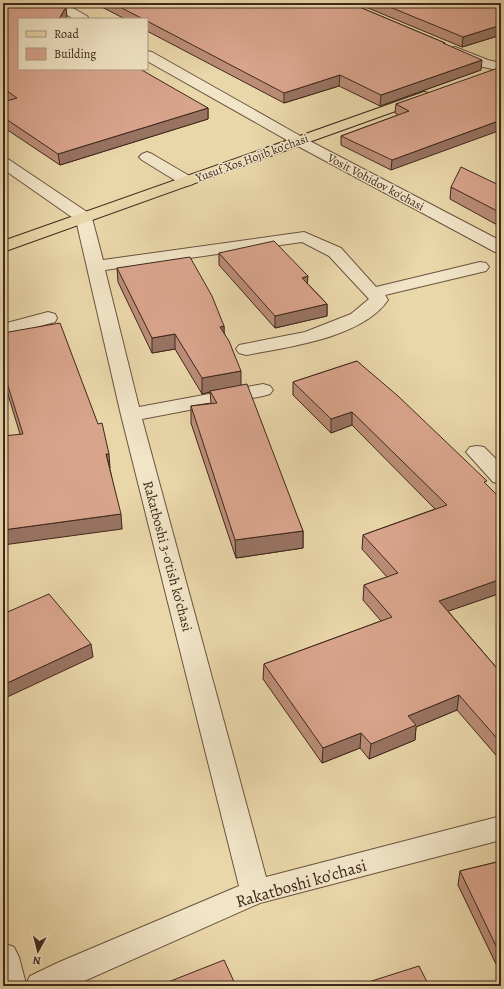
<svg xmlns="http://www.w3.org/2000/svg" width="504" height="989" font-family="Alegreya,serif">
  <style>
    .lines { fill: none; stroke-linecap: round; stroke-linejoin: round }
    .minor-casing { stroke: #6a543f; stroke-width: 2 }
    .major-casing { stroke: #3f281c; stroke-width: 2 }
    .minor { fill: #f1e4c7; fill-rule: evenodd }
    .major { fill: #e9d6a9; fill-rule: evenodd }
    .wall { fill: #bb8d78; stroke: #3f281c }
    .shaded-wall { fill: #987362; stroke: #3f281c }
    .building { fill: #d9a48c; stroke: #3f281c }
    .labels { text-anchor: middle; stroke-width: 3; stroke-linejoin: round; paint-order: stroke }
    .far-street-label { font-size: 12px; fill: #3f281c; stroke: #f1e4c7 }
    .street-label { font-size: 14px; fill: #3f281c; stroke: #f1e4c7 }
    .near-street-label { font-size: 17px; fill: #3f281c; stroke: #f1e4c7 }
  </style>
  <rect width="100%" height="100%" fill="#e9d6a9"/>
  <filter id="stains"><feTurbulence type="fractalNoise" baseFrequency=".005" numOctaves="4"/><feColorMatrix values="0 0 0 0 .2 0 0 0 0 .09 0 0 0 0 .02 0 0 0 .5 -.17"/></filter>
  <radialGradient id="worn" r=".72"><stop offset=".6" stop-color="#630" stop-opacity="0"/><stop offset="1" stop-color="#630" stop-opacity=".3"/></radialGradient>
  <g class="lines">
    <g class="minor-casing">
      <path id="minor" d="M49,3H64L87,16L89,19H74L51,6Z
        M455,47L488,60L501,63V71L479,66L450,54L448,51L450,48Z
        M147,51L152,52L304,138L501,241V253L495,252L294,144L147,61Z
        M147,152L152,154L193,178L195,181L193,184L187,186L181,184L142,160L139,157L142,154Z
        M3,157L8,159L90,214L92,218L103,260L304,232L341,248L376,287L480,262L486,263L489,267L486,271L385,295L388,300C362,338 288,347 246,355L239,353L236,349L239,345L305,332L351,314L369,299L329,256L302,242L105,270L139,407L263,384L270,386L273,390L270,394L263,396L142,419L266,877L501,816V840L260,903L73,986H3V943L14,947L19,957L26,984L30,976L57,963L239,886L121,415L76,220L3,169Z
        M48,312L55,314L57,318L55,322L3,336V324Z
        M477,446L484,447L501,464V484L493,482L466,452L470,447Z"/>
    </g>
    <g class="major-casing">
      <path id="major" d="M424,92L429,93L431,96L429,99L3,252V241Z"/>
    </g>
    <use href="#minor" class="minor"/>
    <use href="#major" class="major"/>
  </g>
  <path class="wall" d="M3,3L67,17L65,19H19L208,108V119L60,165L3,127V102L7,101L3,98Z
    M67,3H74L73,6Z
    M94,3H350L445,43V44L481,70L380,106L339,86L284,103L147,31V19H125Z
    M356,3H501V35L462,47Z
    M501,69L391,170L341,145V136L398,115L395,113L396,104Z
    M501,186V227L450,199L451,187Z
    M219,253L307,283L327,304V316L275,328L219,265Z
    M117,268L224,326V332L241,385L303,531V548L236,558L191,423V406L211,403L210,392L202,394L175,349L152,353L118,282Z
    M3,333L110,469L122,529L20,434L3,378Z
    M357,361L487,485L501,593L448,611L501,673V761L457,710L416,727L415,740L369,759L360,748L322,763L263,679L264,664L381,621L363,600L364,585L387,577L362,549L363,535L435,509L352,425L331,433L293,395V382Z
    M501,861V962L496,964L458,885L460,871Z"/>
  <path class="shaded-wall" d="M66,7L67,17L65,19H59Z
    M501,25V35L462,47L463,37Z
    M482,60L481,70L380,106L381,95Z
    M340,75L339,86L284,103V93Z
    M208,108V119L60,165L58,154Z
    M501,120V130L391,170L392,160Z
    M308,276L307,288L302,278Z
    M327,304V316L275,328V316Z
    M224,326V341L220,327Z
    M175,334V349L152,353V338Z
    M241,371V387L210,391V392L202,394V378Z
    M352,412V425L331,433V419Z
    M106,454H109L110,468Z
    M121,514L122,529L3,545V530Z
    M303,531V548L236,558L235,540Z
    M501,579V593L437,615L439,601Z
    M91,644L93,657L3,699V685Z
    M459,695L457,710L416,727L415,740L369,759L371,744L408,716Z
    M361,733L360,748L322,763L323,748Z
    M501,949V962L496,964L498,950Z"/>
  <path class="building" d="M3,3H59L66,7L59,19H19V69H140L208,108L58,154L3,117V102L17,98L3,88Z
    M112,3H350L445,43H443L482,60L381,95L340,75L284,93L147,21V19H143Z
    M380,3H501V25L463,37Z
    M498,68L501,69V120L392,160L341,136L409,111L396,104Z
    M461,167L501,186V213L451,187Z
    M274,241L308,276L302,278L327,304L275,316L219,253Z
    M190,257L212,296L224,326L220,327L229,341L241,371L202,378L175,334L152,338L117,268Z
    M60,323L98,424L102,423L109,454H106L121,514L3,530V436L23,434L3,370V333Z
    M357,361L398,396L487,481L484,482L501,499V579L439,601L501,673V743L459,695L408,716L416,725L371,744L361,733L323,748L264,664L392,617L364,585L398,573L363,535L447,505L352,412L331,419L293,382Z
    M247,384L303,531L235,540L191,406L217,403L210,391Z
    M49,594L91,644L3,685V614Z
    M501,861V949L498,950L460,871Z
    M224,960L236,986H158Z
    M419,966L429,986H356Z"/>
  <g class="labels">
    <g class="far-street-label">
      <text transform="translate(252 158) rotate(-20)" y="4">Yusuf Xos Hojib ko'chasi</text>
      <text transform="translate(376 182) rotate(28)" y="4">Vosit Vohidov ko'chasi</text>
    </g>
    <g class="street-label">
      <text transform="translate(168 556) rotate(75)" y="5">Rakatboshi 3-o'tish ko'chasi</text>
    </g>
    <g class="near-street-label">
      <text transform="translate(301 883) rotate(-16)" y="6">Rakatboshi ko'chasi</text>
    </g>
  </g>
  <rect width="504" height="989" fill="none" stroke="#e9d6a9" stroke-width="16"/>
  <rect x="4" y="4" width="496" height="981" fill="none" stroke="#3f281c" stroke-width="2"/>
  <rect x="8" y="8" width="488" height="973" fill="none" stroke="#3f281c"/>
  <rect x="18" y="18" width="130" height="52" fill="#f1e4c7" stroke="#aa9983"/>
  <rect x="26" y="31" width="20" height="6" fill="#e9d6a9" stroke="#aa9983"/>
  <text x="54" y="38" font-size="12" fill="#3f281c">Road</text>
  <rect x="26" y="48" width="20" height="12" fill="#d9a48c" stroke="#aa9983"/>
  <text x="54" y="58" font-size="12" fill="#3f281c">Building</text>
  <g transform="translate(38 951) rotate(187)" stroke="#f1e4c7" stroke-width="3" paint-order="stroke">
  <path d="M0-3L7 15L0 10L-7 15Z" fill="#3f281c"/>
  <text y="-6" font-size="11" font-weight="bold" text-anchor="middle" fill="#3f281c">N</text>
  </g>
  <rect width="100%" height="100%" filter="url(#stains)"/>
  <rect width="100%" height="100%" fill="url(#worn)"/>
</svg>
